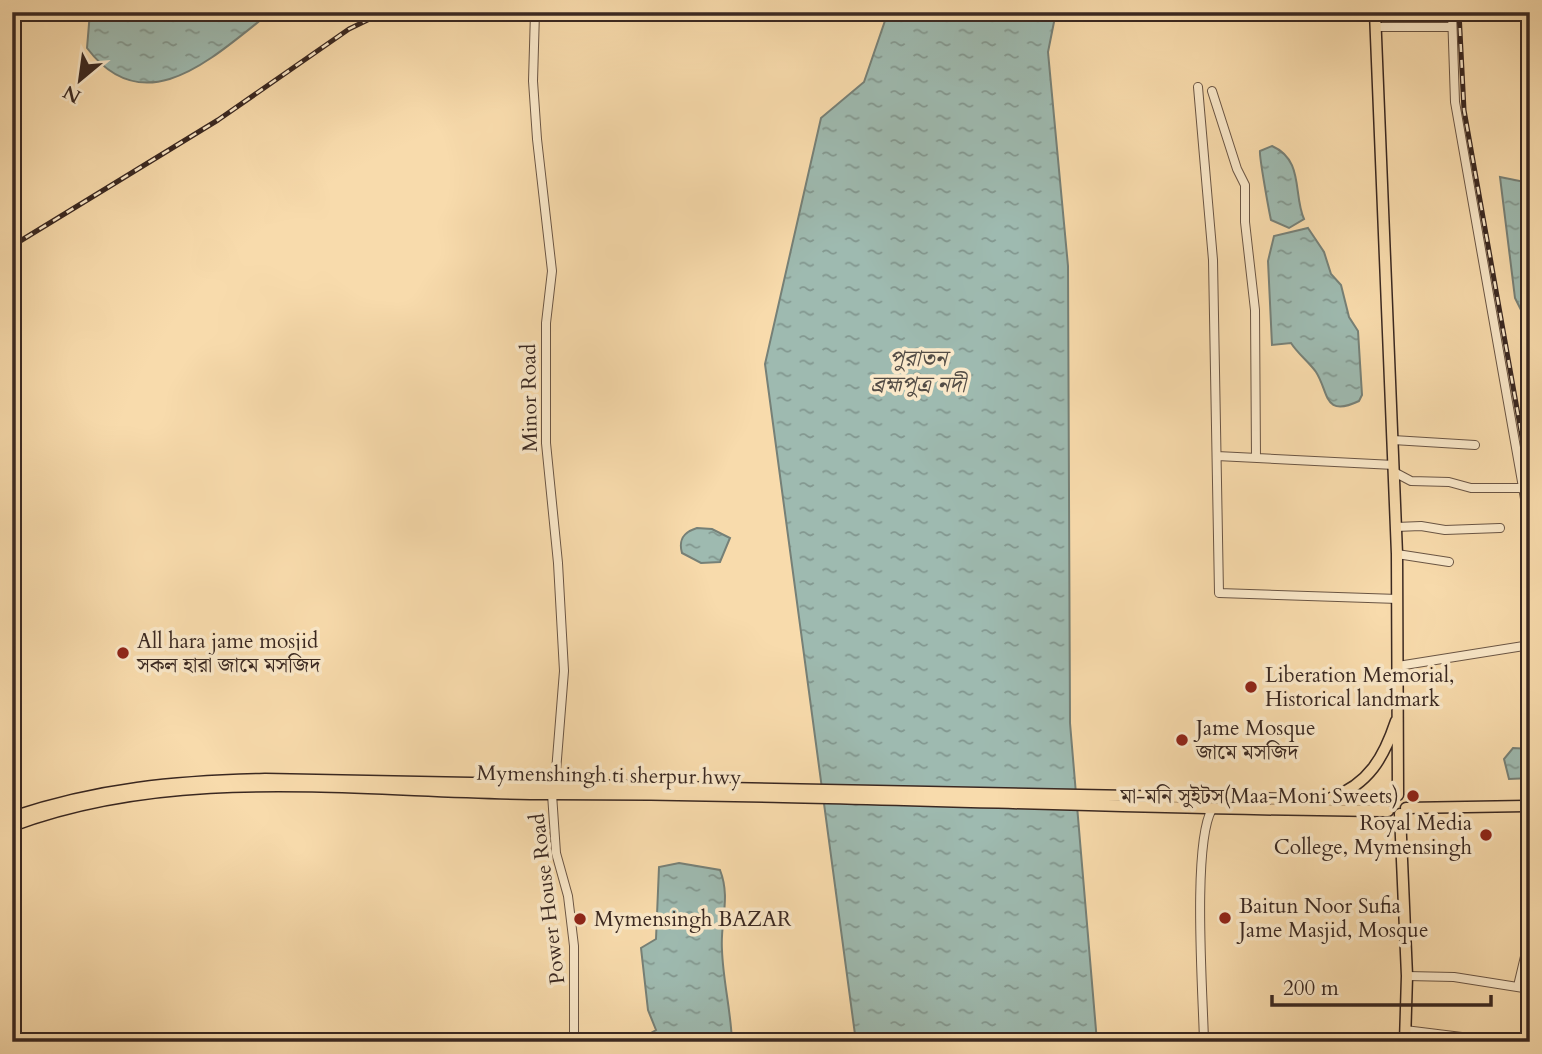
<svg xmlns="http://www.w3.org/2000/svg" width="1542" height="1054" font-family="Cardo,'Noto Serif Bengali',serif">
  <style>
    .water { fill: url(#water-ripples); stroke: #768077; stroke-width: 2 }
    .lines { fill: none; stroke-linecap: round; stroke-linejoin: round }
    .minor-casing { stroke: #6a5544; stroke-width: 10 }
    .major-casing { stroke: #3a2821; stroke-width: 13 }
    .minor { stroke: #fae8c9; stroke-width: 8 }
    .major { stroke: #f8dbac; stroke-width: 10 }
    .rail-casing { stroke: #3a2821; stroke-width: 5 }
    .rail { stroke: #fae8c9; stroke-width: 2.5; stroke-dasharray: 8; stroke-linecap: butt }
    .poi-dot { fill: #8f2418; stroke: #fae8c9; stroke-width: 2.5 }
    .labels { text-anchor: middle; stroke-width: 7; stroke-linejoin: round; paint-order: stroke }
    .street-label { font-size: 21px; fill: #3a2821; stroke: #fae8c9 }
    .poi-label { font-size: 21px; fill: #3a2821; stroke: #fae8c9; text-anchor: start }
    .water-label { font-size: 23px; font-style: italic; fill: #534c45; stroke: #fae8c9 }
  </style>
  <defs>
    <pattern id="water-ripples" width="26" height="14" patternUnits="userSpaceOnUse" patternTransform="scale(1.75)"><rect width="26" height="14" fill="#9ebab0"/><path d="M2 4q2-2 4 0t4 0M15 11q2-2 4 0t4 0" fill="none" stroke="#82978f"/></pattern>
  </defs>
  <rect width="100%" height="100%" fill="#f8dbac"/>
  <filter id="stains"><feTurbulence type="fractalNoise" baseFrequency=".00286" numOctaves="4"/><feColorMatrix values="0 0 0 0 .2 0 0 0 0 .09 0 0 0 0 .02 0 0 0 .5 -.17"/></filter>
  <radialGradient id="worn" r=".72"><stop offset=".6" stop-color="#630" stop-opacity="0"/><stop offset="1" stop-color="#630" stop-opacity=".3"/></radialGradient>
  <path class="water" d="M90,12H271C216,54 146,126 87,48Z
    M888,12H1056L1048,52L1068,266L1070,723L1097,1042H856L765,364L821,118L864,82Z
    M1272,146C1304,160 1293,194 1304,219L1289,228L1271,220C1269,211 1259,156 1260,151Z
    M1500,177L1530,183V328L1515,298Z
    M1308,228L1324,252L1331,274L1341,285L1349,317L1358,331L1362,395L1359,401C1323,418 1329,392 1316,372C1308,361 1298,354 1291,343L1272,345L1268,261L1274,236Z
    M697,528L712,529L730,538L720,562L701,563L682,553C678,539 684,532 697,528Z
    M1513,748L1530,749V778L1509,779L1504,759Z
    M679,863L720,870C731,898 720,921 722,950C723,981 731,1011 732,1042H642V1038L656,1030L648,1010L641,948L656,939L659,867Z"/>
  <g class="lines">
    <g class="minor-casing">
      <path id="minor" d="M535,12L533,81L537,139L552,271L546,323V443L558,563L564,671L555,784
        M1452,12L1455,102L1530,527
        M1376,27H1452
        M1198,87L1213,260L1219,593L1398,599
        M1212,91L1237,169L1245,185V222L1255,310L1256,458
        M1393,440L1475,445
        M1217,456L1394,465
        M1394,472L1411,481L1449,482L1471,488H1523
        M1396,527L1421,526L1445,530L1500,528
        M1397,554L1449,562
        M1398,666L1530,645
        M552,794L556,853L568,896L574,946V1042
        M1407,976L1454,977L1530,989
        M1518,986L1528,944L1525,939V920L1530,918
        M1405,1030L1502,1042
        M1204,1042C1203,994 1192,844 1212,809"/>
    </g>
    <g class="major-casing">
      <path id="major" d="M1375,12L1397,554L1398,795
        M1331,798C1369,784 1384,757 1396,721
        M1406,808L1530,806
        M1400,814L1407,976L1405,1042
        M12,817C98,788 176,781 265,779L1387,801
        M12,826C182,762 371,794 549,794C829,794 1108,809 1388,811"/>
    </g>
    <use href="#minor" class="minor"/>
    <use href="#major" class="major"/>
    <g class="rail-casing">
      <path id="rail" d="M1459,12L1464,110L1530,482
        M12,246L218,120L349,29L384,12"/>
    </g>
    <use href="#rail" class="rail"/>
  </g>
  <g class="poi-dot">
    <circle cx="123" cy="653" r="7"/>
    <circle cx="1251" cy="687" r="7"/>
    <circle cx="1182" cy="740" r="7"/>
    <circle cx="1413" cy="796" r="7"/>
    <circle cx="1486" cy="835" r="7"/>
    <circle cx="1225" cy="918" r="7"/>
    <circle cx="580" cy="919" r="7"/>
  </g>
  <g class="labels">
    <g class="street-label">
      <text transform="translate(529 398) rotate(-91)" y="7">Minor Road</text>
      <text transform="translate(609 775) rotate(1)" y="7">Mymenshingh ti sherpur hwy</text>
      <text transform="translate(547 899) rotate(-97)" y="7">Power House Road</text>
    </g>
    <g class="poi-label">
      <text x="137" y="648">All hara jame mosjid<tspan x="137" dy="24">সকল হারা জামে মসজিদ</tspan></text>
      <text x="1265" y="682">Liberation Memorial,<tspan x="1265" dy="24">Historical landmark</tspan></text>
      <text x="1196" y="735">Jame Mosque<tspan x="1196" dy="24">জামে মসজিদ</tspan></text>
      <text x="1399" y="803" text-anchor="end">মা-মনি সুইটস(Maa-Moni Sweets)</text>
      <text x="1472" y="830" text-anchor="end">Royal Media<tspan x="1472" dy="24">College, Mymensingh</tspan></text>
      <text x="1239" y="913">Baitun Noor Sufia<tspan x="1239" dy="24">Jame Masjid, Mosque</tspan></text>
      <text x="594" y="926">Mymensingh BAZAR</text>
    </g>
    <g class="water-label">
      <text x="918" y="366">পুরাতন<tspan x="918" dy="26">ব্রহ্মপুত্র নদী</tspan></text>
    </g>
  </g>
  <rect width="1542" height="1054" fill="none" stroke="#f8dbac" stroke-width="42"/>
  <rect x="14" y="14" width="1514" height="1026" fill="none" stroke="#3a2821" stroke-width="3.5"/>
  <rect x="21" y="21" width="1500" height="1012" fill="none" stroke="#3a2821" stroke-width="2"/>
  <g transform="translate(80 80) rotate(209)" stroke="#fae8c9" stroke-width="5" paint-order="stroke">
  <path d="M0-5L12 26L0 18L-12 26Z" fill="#3a2821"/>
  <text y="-10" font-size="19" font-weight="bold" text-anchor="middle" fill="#3a2821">N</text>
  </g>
  <path d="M1272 995v10h219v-10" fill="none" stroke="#3a2821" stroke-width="3.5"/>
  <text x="1283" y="995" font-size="21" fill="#3a2821" stroke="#fae8c9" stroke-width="5" paint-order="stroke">200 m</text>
  <rect width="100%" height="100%" filter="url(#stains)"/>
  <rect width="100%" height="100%" fill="url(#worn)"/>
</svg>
